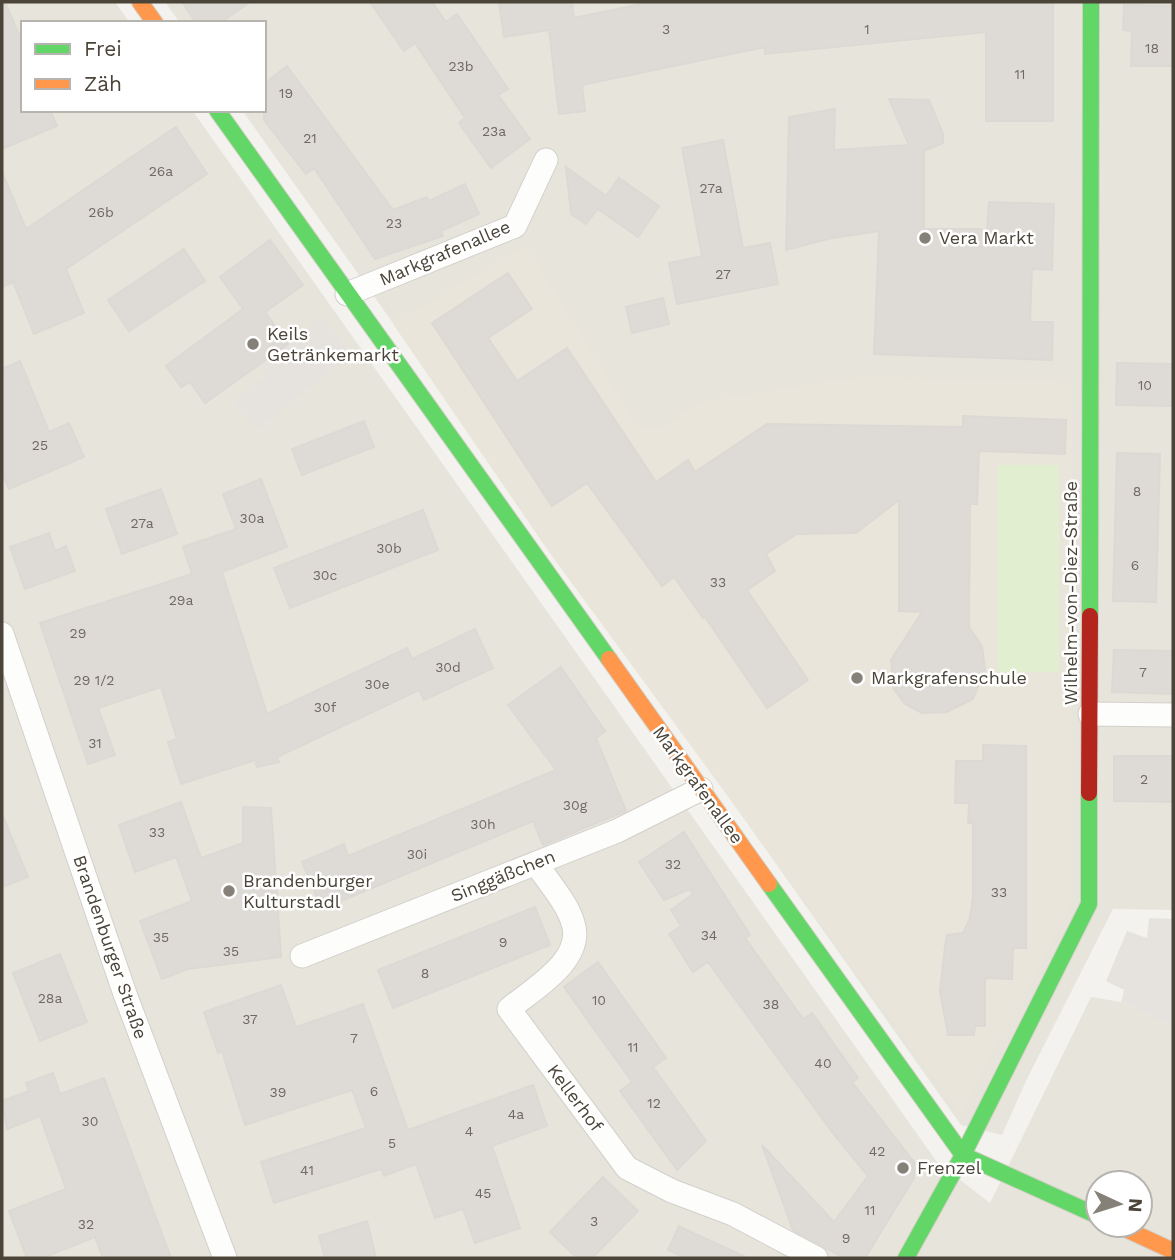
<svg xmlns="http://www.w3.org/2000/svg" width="1175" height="1260" font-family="'Work Sans',sans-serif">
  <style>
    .residential { fill: #e7e4dc; fill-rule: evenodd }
    .education { fill: #eae5da }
    .green { fill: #e1eecf }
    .parking { fill: #e6e3df }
    .building { fill: #dedbd6; stroke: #dcd9d4; stroke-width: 2 }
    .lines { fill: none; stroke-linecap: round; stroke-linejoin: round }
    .street-casing { stroke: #d2d0cb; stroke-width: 25 }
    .fast-casing { stroke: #d3cfc5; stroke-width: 18 }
    .slow-casing { stroke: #d3cfc5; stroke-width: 18 }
    .jam-casing { stroke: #d3cfc5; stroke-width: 18 }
    .street { stroke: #fdfdfc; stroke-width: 23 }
    .fast { stroke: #63d668; stroke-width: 16 }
    .slow { stroke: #ff974d; stroke-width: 16 }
    .jam { stroke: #b3261e; stroke-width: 16 }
    .poi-dot { fill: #868178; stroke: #fff; stroke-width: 2.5 }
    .labels { text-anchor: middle; stroke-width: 5; stroke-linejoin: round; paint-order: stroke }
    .number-label { font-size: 14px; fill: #706a61 }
    .poi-label { font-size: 18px; fill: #4b4439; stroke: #fff; text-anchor: start }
    .street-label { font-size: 18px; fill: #4b4439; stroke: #fff }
  </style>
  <rect width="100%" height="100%" fill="#f4f2ee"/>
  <path class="residential" d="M2,2H115L130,23H23V110H192L937,1162L990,1203L1091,997L1121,1002L1173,1028V1258H2ZM1098,1183H1140V1225H1098Z
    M165,2H1173V910L1113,909L1026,1081L1002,1135L961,1125L242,110H264V23H180Z"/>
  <path class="education" d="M526,246L639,429L660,430L699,402L866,376L1072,383V901L961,1115L549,552L393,324Z"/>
  <path class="green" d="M998,465H1059V672H998Z"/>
  <path class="parking" d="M321,317L351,354L258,429L233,402L266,375L259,364Z
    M1149,918L1173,919V1028L1121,1002L1124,990L1106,981L1127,931L1147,938Z"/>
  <path class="building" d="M2,2H5L23,44V110H50L57,126L2,149Z
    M182,2H250L220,23H196Z
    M370,2H432L446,22L457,14L508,89L498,95L530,139L491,168L459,123L465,118L415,43L404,51Z
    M499,2H572L574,18L651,2H1053V121H986V32L765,54V47L582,85L585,111L559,114L549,30L504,37Z
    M1124,5L1173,6V66H1131L1132,31L1123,30Z
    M287,66L393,210L427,197L429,201L465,184L479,214L441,231L443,236L375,259L314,168L306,174L264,120V84Z
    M889,99L929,100L943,134V143L924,151V229H981L986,242L989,202L1054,204L1052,270L1032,269L1030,322H1053L1052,360L874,354L879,231L832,238L786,250L789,117L835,109L834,150L909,145Z
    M176,127L207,174L66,269L84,313L34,334L13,282L2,287V172L26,229Z
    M723,140L743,248L770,243L778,284L677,304L669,263L702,256L682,148Z
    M566,167L606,196L619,178L659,206L638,237L598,209L586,224L571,214Z
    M270,240L303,285L265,312L288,344L205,403L190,382L181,387L166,366L243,309L220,277Z
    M184,249L205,281L129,331L108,300Z
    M508,273L532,309L488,338L517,381L567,348L656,482L688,460L695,472L767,424L963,427V416L1066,420L1065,454L979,451L977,504H970L969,627L982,646L985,669L973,699L947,712L922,713L905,704L893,688L891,660L922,612L899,611V500L856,533L797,534L766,554L775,571L747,590L808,680L767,708L705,617L703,618L674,577L662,586L587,483L552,506L432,323Z
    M663,298L669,324L632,333L626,307Z
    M20,361L49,432L69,423L84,457L9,489L2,473V369Z
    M1117,363L1173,364V406L1116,405Z
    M364,421L374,447L302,475L292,449Z
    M1117,453L1160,454L1156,602L1113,601Z
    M261,479L287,547L222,572L267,714L407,648L412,659L475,629L493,668L424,700L419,690L277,757L279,762L257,767L255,760L181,784L168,742L177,739L161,687L98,708L115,755L88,764L40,623L192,574L183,547L236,529L223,494Z
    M161,489L177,534L122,554L106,509Z
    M423,510L438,550L290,608L274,568Z
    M49,533L55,551L66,546L75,571L25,589L10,547Z
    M1114,650L1173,651V694L1112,692Z
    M561,667L605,731L596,738L626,811L543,845L533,821L322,909L302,862L344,844L348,856L556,770L508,705Z
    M983,745L1026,746V948H1013L1012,979L985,978V1026H975L974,1035H948L940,992L945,947L947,935L963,933L970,918L973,897V823H968L969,803H955L956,761H983Z
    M1114,756H1173V802L1114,801Z
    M181,802L201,858L243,843V807L271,808L281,957L188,969L162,979L140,921L192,901L176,857L135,872L119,825Z
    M2,814L28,877L2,887Z
    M684,832L750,935L745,938L803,1019L812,1013L858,1078L852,1082L914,1162V1178L865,1258H844L793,1230L762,1145L834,1222L868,1176L835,1136L708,962L693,972L669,934L681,926L671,910L693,894L690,889L664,900L639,862Z
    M535,907L550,945L393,1008L378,970Z
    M60,954L87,1022L40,1041L13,973Z
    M598,962L666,1058L653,1067L706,1141L677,1170L620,1091L632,1082L564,987Z
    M281,985L296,1027L363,1004L408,1130L533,1085L547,1126L492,1146L520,1228L475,1243L463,1209L435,1218L416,1164L384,1176L381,1169L274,1203L261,1162L366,1128L352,1090L245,1125L222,1051L218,1053L204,1012Z
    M53,1073L60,1094L104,1078L171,1258H103L95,1237L42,1258H27L9,1211L66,1189L40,1116L7,1129L2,1101L29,1091L26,1083Z
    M603,1177L638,1211L592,1258H577L550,1232Z
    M367,1221L376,1258H325L319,1236Z
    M679,1226L693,1233L748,1258H686L668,1250Z"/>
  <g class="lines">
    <g class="street-casing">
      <path id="street" d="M347,294L515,226L546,160
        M2,634L125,994L225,1258
        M1090,714L1173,715
        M536,863C547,881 567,902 573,923C585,960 533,989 509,1009L627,1168L672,1191L733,1214L816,1258
        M302,956L617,831L701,789"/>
    </g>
    <g class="fast-casing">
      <path id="fast" d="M217,110L609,659
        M1090,616L1091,2
        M769,884L963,1155L1098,1216
        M906,1258L963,1155L1089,904V793"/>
    </g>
    <g class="slow-casing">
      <path id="slow" d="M140,2L155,23
        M609,659L769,884
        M1117,1225L1173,1251"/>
    </g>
    <g class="jam-casing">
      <path id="jam" d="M1089,793L1090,616"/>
    </g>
    <use href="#street" class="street"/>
    <use href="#fast" class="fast"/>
    <use href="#slow" class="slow"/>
    <use href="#jam" class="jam"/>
  </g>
  <g class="poi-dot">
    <circle cx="925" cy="238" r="7"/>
    <circle cx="253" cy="344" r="7"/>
    <circle cx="857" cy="678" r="7"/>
    <circle cx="229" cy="891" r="7"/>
    <circle cx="903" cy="1168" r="7"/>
  </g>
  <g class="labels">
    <g class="number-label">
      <text x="666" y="34">3</text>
      <text x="867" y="34">1</text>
      <text x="1152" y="53">18</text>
      <text x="461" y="71">23b</text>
      <text x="1020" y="79">11</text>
      <text x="286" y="98">19</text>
      <text x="494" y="136">23a</text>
      <text x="310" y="143">21</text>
      <text x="161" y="176">26a</text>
      <text x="711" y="193">27a</text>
      <text x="101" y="217">26b</text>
      <text x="394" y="228">23</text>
      <text x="723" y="279">27</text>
      <text x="1145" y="390">10</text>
      <text x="40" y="450">25</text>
      <text x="1137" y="496">8</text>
      <text x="252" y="523">30a</text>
      <text x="142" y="528">27a</text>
      <text x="389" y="553">30b</text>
      <text x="1135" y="570">6</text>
      <text x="325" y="580">30c</text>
      <text x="718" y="587">33</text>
      <text x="181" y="605">29a</text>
      <text x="78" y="638">29</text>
      <text x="448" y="672">30d</text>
      <text x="1143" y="677">7</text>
      <text x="94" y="685">29 1/2</text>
      <text x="377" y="689">30e</text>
      <text x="325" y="712">30f</text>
      <text x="95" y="748">31</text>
      <text x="1144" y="784">2</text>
      <text x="575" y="810">30g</text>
      <text x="483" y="829">30h</text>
      <text x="157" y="837">33</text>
      <text x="417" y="859">30i</text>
      <text x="673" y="869">32</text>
      <text x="999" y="897">33</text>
      <text x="709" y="940">34</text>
      <text x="161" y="942">35</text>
      <text x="503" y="947">9</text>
      <text x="231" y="956">35</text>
      <text x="425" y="978">8</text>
      <text x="50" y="1003">28a</text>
      <text x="599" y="1005">10</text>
      <text x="771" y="1009">38</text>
      <text x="250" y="1024">37</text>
      <text x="354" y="1043">7</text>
      <text x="633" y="1052">11</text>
      <text x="823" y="1068">40</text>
      <text x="374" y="1096">6</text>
      <text x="278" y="1097">39</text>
      <text x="654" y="1108">12</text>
      <text x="516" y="1119">4a</text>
      <text x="90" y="1126">30</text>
      <text x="469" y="1136">4</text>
      <text x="392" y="1148">5</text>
      <text x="877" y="1156">42</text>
      <text x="307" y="1175">41</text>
      <text x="483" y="1198">45</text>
      <text x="870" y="1215">11</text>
      <text x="594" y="1226">3</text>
      <text x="86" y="1229">32</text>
      <text x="846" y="1243">9</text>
    </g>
    <g class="poi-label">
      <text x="939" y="244">Vera Markt</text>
      <text x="267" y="340">Keils<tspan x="267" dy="21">Getränkemarkt</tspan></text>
      <text x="871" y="684">Markgrafenschule</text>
      <text x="243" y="887">Brandenburger<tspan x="243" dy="21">Kulturstadl</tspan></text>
      <text x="917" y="1174">Frenzel</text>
    </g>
    <g class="street-label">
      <text transform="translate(445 253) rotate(-23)" y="6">Markgrafenallee</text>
      <text transform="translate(1071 593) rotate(-90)" y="6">Wilhelm-von-Diez-Straße</text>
      <text transform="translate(698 785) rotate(54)" y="6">Markgrafenallee</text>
      <text transform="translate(503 876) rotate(-22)" y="6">Singgäßchen</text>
      <text transform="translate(110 947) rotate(71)" y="6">Brandenburger Straße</text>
      <text transform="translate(575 1098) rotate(53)" y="6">Kellerhof</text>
    </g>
  </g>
  <rect width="1175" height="1260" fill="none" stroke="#4b4439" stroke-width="7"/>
  <rect x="21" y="21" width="245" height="91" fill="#ffffff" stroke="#b7b4b0" stroke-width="2"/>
  <rect x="35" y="44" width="35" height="10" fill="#63d668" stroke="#b7b4b0" stroke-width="2"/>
  <text x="84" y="56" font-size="21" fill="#4b4439">Frei</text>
  <rect x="35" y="79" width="35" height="10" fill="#ff974d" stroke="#b7b4b0" stroke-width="2"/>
  <text x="84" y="91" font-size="21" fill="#4b4439">Zäh</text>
  <g transform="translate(1119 1204) rotate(94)"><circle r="33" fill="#ffffff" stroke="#b7b4b0" stroke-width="2"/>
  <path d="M0-5L12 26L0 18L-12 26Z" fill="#868178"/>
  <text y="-10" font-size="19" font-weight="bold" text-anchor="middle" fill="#4b4439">N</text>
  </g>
</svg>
